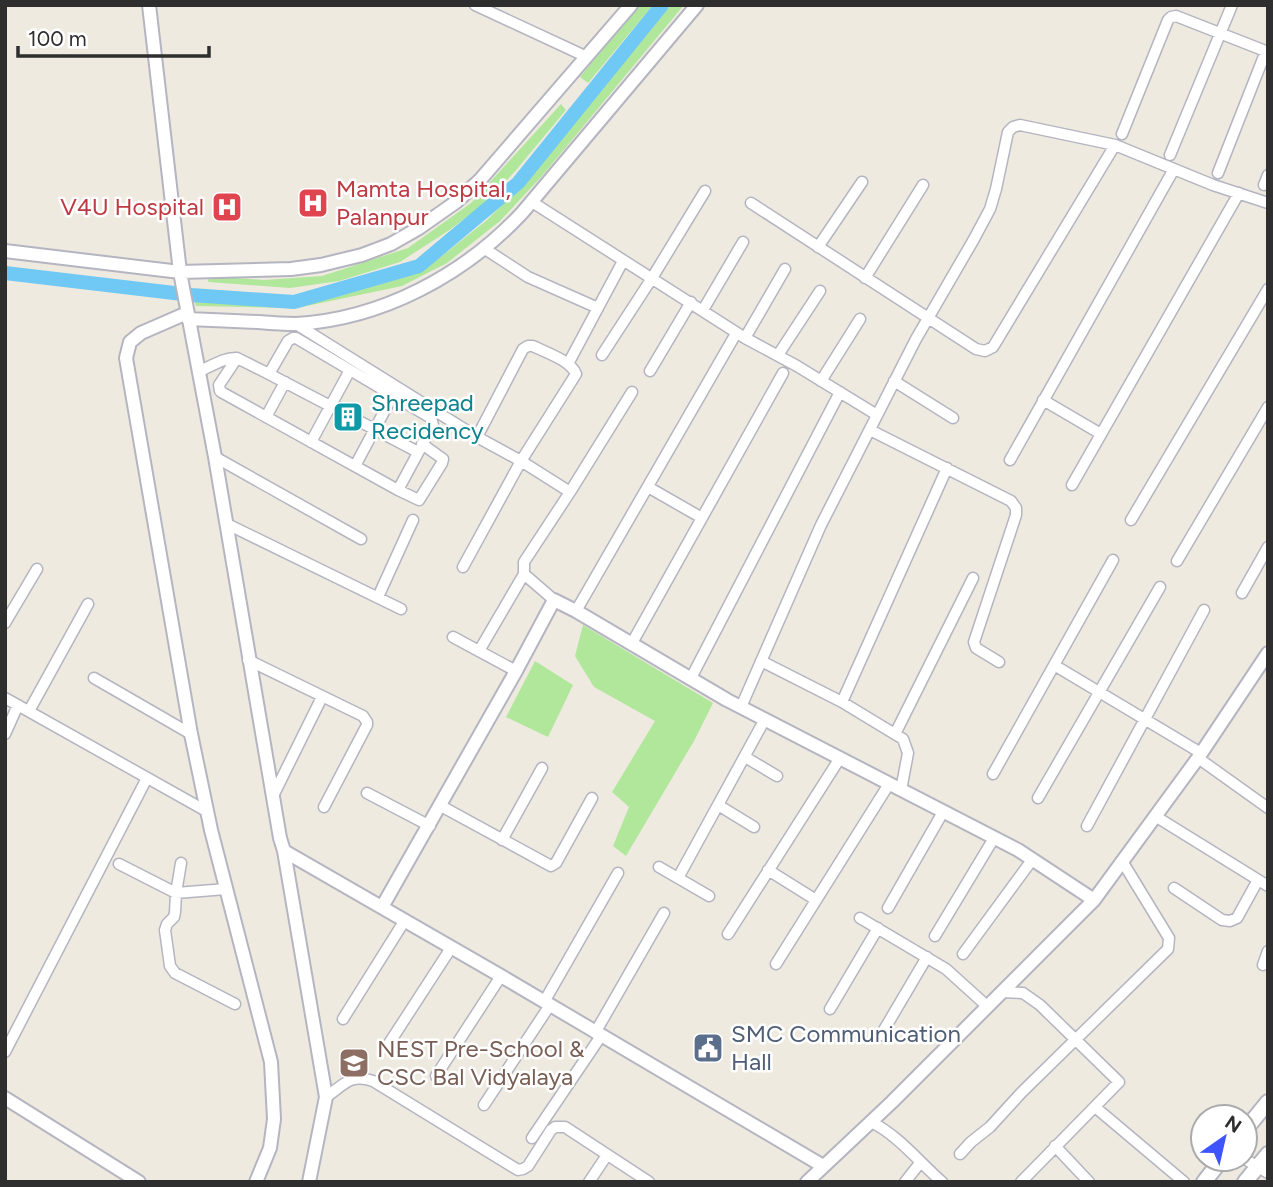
<svg xmlns="http://www.w3.org/2000/svg" width="1273" height="1187" font-family="Figtree,sans-serif">
  <style>
    .green { fill: #b0e79b }
    .lines { fill: none; stroke-linecap: round; stroke-linejoin: round }
    .canal { stroke: #70c8f4; stroke-width: 14 }
    .minor-casing { stroke: #b4b5c1; stroke-width: 13 }
    .tertiary-casing { stroke: #b4b5c1; stroke-width: 16 }
    .secondary-casing { stroke: #b4b5c1; stroke-width: 18 }
    .minor { stroke: #fff; stroke-width: 10 }
    .tertiary { stroke: #fff; stroke-width: 12 }
    .secondary { stroke: #fff; stroke-width: 14 }
    .labels { text-anchor: middle; stroke-width: 5; stroke-linejoin: round; paint-order: stroke }
    .health-label { font-size: 24px; fill: #be3a42; stroke: #fff; text-anchor: start }
    .culture-label { font-size: 24px; fill: #0d838f; stroke: #fff; text-anchor: start }
    .service-label { font-size: 24px; fill: #4e5e75; stroke: #fff; text-anchor: start }
    .education-label { font-size: 24px; fill: #785e54; stroke: #fff; text-anchor: start }
  </style>
  <rect width="100%" height="100%" fill="#efeae0"/>
  <path class="green" d="M639,5H653L588,83L580,77Z
    M671,5H684L542,176L500,221L447,263L402,286L297,308L196,306L194,300L298,305L415,272L442,256L487,220L521,186Z
    M561,104L566,110L517,169L488,201L448,231L400,262L339,281L290,288L208,282L209,276L264,280L322,276L408,248L471,203Z
    M583,625L713,703L694,741L626,856L613,846L629,807L612,792L655,721L594,687L575,656Z
    M535,661L573,685L548,737L506,717Z"/>
  <g class="lines">
    <path class="canal" d="M5,273L191,295L294,302L419,266L518,183L662,5"/>
    <g class="minor-casing">
      <path id="minor" d="M475,5L587,57
        M1122,134L1168,20L1171,17L1176,16L1268,52
        M1170,155L1232,5
        M1218,173L1266,51
        M1264,185L1268,175
        M532,202L745,338L797,366L877,415
        M751,203L976,349L985,351L993,347L1115,145
        M818,247L862,182
        M485,249L528,277L598,308
        M865,278L923,185
        M703,310L743,242
        M296,324L477,437L521,461L570,492
        M745,338L785,269
        M602,355L652,278L705,191
        M778,355L820,291
        M237,358L219,385L220,391L223,393L398,490L419,500L442,463L443,459L422,444
        M568,364L623,261
        M650,371L691,302
        M198,372C210,367 224,357 237,358L269,374L418,452
        M269,374L288,341L293,338H296L431,418L433,425L398,490
        M821,381L860,319
        M894,381L953,418
        M1043,400L1101,434
        M266,417L285,382
        M870,430L1011,501L1016,508V515L974,642L976,648L999,662
        M311,442L350,370
        M215,457L361,539
        M1010,460L1174,169
        M355,466L393,395
        M1072,485L1239,193
        M648,487L702,518
        M1131,520L1268,289
        M227,524L401,609
        M1177,561L1268,407
        M463,567L521,461L576,374C570,360 547,353 533,346H528L523,349L477,437
        M1242,593L1268,547
        M378,597L413,520
        M554,600L524,574V562L570,492L632,392
        M576,611L734,337
        M5,623L37,569
        M453,637L516,671
        M632,643L783,373
        M479,651L524,574
        M248,660L363,716L367,722V725L324,807
        M761,661L842,702L903,739L908,753L901,790
        M1054,665L1201,753
        M94,678L191,734
        M691,678L840,392
        M5,698L208,812
        M842,702L947,468
        M741,707L821,525L916,339L974,239L990,209L996,189L1008,132L1013,127L1020,125L1115,145L1213,185L1268,203
        M29,711L88,604
        M5,734L18,705
        M895,734L973,578
        M745,757L777,776
        M1198,758L1268,808
        M993,774L1113,560
        M367,793L430,826
        M273,796L322,697
        M1038,798L1160,587
        M718,805L754,827
        M441,806L551,866L556,863L592,798
        M1155,816L1268,886
        M1087,826L1204,610
        M502,840L542,768
        M181,863L176,893L175,912L174,917L167,924L165,930L170,966L175,973L235,1004
        M119,864L176,893L226,889
        M659,867L709,896
        M768,870L816,900
        M678,878L765,719
        M1174,888L1222,920L1230,921L1237,918L1258,880
        M888,908L943,812
        M860,918L946,969L987,1006
        M728,934L840,758
        M935,936L994,838
        M963,954L1032,860
        M776,964L889,784
        M1263,965L1268,951
        M1002,992L1023,993L1040,1005L1119,1082L1021,1182
        M544,1002L618,873
        M830,1009L878,928
        M343,1019L405,920
        M595,1033L664,913
        M881,1035L927,957
        M388,1045L451,948
        M5,1052L147,778
        M436,1076L501,976
        M326,1097C344,1085 350,1073 373,1081L518,1170L523,1169L528,1166L551,1130L555,1127H565L649,1182
        M484,1105L550,1005
        M1095,1107L1184,1182
        M871,1122C898,1135 919,1162 942,1182
        M532,1138L601,1036
        M1055,1146L1089,1182
        M960,1154L971,1142L990,1127L1021,1093L1168,949L1169,938L1122,861
        M1245,1159L1268,1173
        M589,1182L607,1155
        M905,1182L920,1163"/>
    </g>
    <g class="tertiary-casing">
      <path id="tertiary" d="M149,5L180,272L215,457L280,838L284,851L326,1097L309,1182
        M5,251L180,272L291,269L321,265L362,255L391,244L419,228L456,202L480,180L631,5
        M187,313L141,333L130,342L126,358L191,734L211,830L271,1062L274,1119L270,1148L256,1182
        M188,319C211,320 235,321 258,322C270,323 283,324 296,324C382,319 464,275 522,213L697,5
        M284,851L501,976L823,1166
        M382,907L516,671L554,600L576,611L727,700L1018,850L1094,900
        M5,1098L139,1182
        M807,1182L892,1102L1094,900L1198,758L1268,653"/>
    </g>
    <g class="secondary-casing">
      <path id="secondary" d="M1245,1130L1268,1102
        M1204,1182L1222,1159
        M1245,1182L1268,1154"/>
    </g>
    <use href="#minor" class="minor"/>
    <use href="#tertiary" class="tertiary"/>
    <use href="#secondary" class="secondary"/>
  </g>
  <defs>
    <g id="hospital-square" transform="scale(1.575)"><rect x="-9" y="-9" width="18" height="18" rx="4" fill="#e0444e" stroke="#fff"/><path d="M-5-5h3v3.5h4V-5h3V5h-3V1.5h-4V5h-3Z" fill="#fff"/></g>
    <g id="building-square" transform="scale(1.575)"><rect x="-9" y="-9" width="18" height="18" rx="4" fill="#0f9aa8" stroke="#fff"/><path d="M-4-6H4V6H1V3H-1V6H-4ZM-2.5-4.3h1.7v1.8h-1.7ZM.8-4.3h1.7v1.8H.8ZM-2.5-1h1.7V.8h-1.7ZM.8-1h1.7V.8H.8Z" fill="#fff"/></g>
    <g id="civic-square" transform="scale(1.575)"><rect x="-9" y="-9" width="18" height="18" rx="4" fill="#5c6f8a" stroke="#fff"/><path d="M-.6-6.5H3V-4.5H.6V-3L4-1V1h2V6H-6V1h2V-1L-.6-3ZM-1.2 2.5V6h2.4V2.5Z" fill="#fff"/></g>
    <g id="school-square" transform="scale(1.575)"><rect x="-9" y="-9" width="18" height="18" rx="4" fill="#8d6e63" stroke="#fff"/><path d="M0-5L7-2L0 1L-7-2ZM-4 1L0 2.5L4 1V4Q0 6-4 4Z" fill="#fff"/></g>
  </defs>
  <g fill-rule="evenodd">
    <use href="#hospital-square" x="313" y="203"/>
    <use href="#hospital-square" x="227" y="207"/>
    <use href="#building-square" x="348" y="417"/>
    <use href="#civic-square" x="708" y="1048"/>
    <use href="#school-square" x="354" y="1063"/>
  </g>
  <g class="labels">
    <g class="health-label">
      <text x="336" y="197">Mamta Hospital,<tspan x="336" dy="28">Palanpur</tspan></text>
      <text x="204" y="215" text-anchor="end">V4U Hospital</text>
    </g>
    <g class="culture-label">
      <text x="371" y="411">Shreepad<tspan x="371" dy="28">Recidency</tspan></text>
    </g>
    <g class="service-label">
      <text x="731" y="1042">SMC Communication<tspan x="731" dy="28">Hall</tspan></text>
    </g>
    <g class="education-label">
      <text x="377" y="1057">NEST Pre-School &amp;<tspan x="377" dy="28">CSC Bal Vidyalaya</tspan></text>
    </g>
  </g>
  <rect width="1273" height="1187" fill="none" stroke="#2e2e2e" stroke-width="14"/>
  <g transform="translate(1224 1138) rotate(34)"><circle r="33" fill="#ffffff" stroke="#ababab" stroke-width="2"/>
  <path d="M0-5L12 26L0 18L-12 26Z" fill="#3d54ff"/>
  <text y="-10" font-size="19" font-weight="bold" text-anchor="middle" fill="#2e2e2e">N</text>
  </g>
  <path d="M18 46v10h191v-10" fill="none" stroke="#2e2e2e" stroke-width="3.5"/>
  <text x="28" y="46" font-size="21" fill="#2e2e2e" stroke="#ffffff" stroke-width="5" paint-order="stroke">100 m</text>
</svg>
